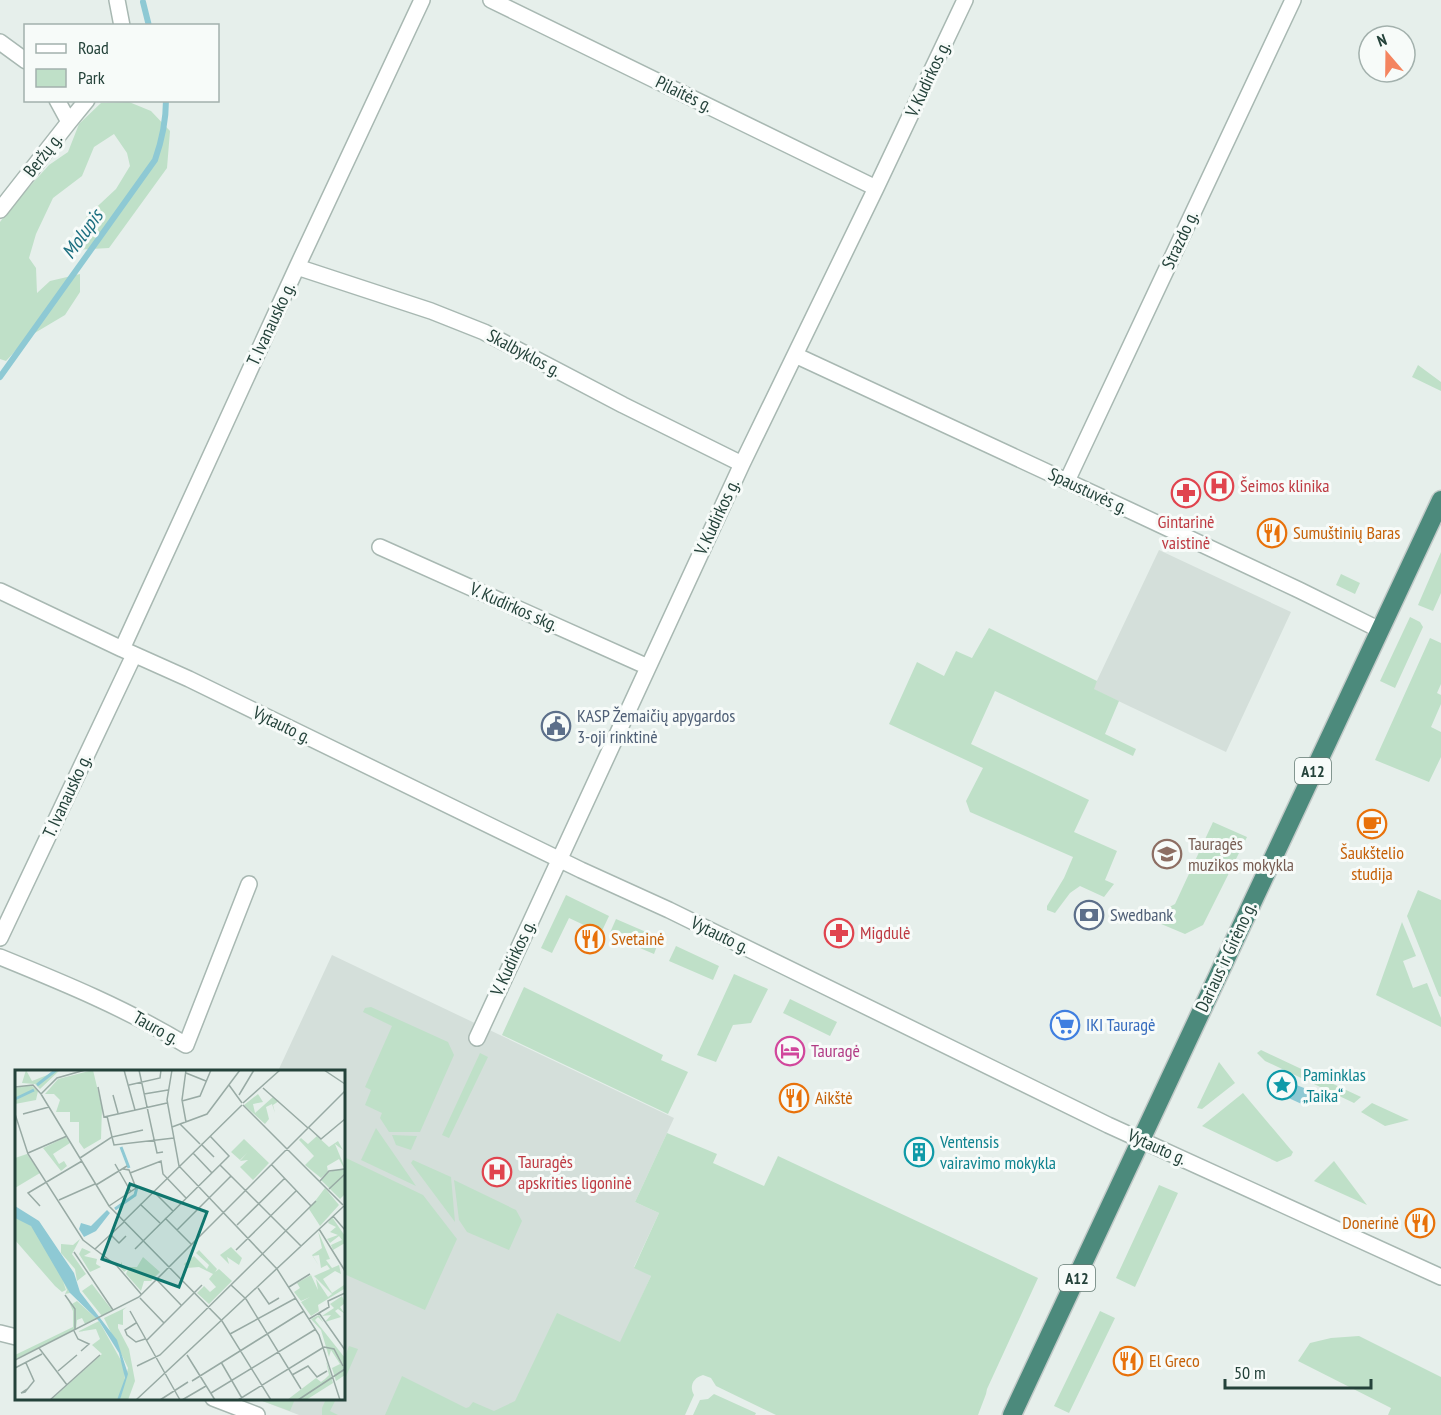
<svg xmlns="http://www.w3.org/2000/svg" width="1441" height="1415" font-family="'PT Sans Narrow',sans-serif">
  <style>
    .built { fill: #d4dfda }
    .green { fill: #bfe0c8 }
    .water { fill: #8ec9d4 }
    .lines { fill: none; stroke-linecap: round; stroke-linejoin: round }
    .stream { stroke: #8ec9d4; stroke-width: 6 }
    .minor-casing { stroke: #a8b8b2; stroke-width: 18 }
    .trunk-casing { stroke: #c2cac8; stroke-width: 21 }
    .minor { stroke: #fff; stroke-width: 15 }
    .trunk { stroke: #4c8a7c; stroke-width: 18 }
    .labels { text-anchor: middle; stroke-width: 6; stroke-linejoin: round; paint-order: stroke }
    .shield { fill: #f7fbf9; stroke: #637a73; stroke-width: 1.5 }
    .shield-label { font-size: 16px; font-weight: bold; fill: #24423a }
    .street-label { font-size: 18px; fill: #24423a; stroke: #f7fbf9 }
    .health-label { font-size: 18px; fill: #be3a42; stroke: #f7fbf9; text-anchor: start }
    .food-label { font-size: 18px; fill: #c56008; stroke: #f7fbf9; text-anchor: start }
    .service-label { font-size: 18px; fill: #4e5e75; stroke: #f7fbf9; text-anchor: start }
    .education-label { font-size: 18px; fill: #785e54; stroke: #f7fbf9; text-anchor: start }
    .shop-label { font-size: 18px; fill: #366cbe; stroke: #f7fbf9; text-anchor: start }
    .hotel-label { font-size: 18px; fill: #b23c85; stroke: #f7fbf9; text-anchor: start }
    .culture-label { font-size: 18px; fill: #0d838f; stroke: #f7fbf9; text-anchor: start }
    .water-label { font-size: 20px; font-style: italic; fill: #1c6f80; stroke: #f7fbf9 }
    .inset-river { fill: none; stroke: #8ec9d4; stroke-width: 3 }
    .inset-road { fill: none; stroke: #98aaa4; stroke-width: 1.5 }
    .view { fill: #0f766e; fill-opacity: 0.15; stroke: #0f766e; stroke-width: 3 }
    .inset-edge { fill: none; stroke: #24423a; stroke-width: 3 }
  </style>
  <rect width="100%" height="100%" fill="#e6efeb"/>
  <path class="built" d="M1159,550L1291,612L1226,752L1093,689Z
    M332,955L674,1118L635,1202L659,1213L634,1267L651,1276L596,1397L581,1415H299L257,1399L344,1398V1072L278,1071Z"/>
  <path class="green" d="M129,102L151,111L170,131L167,168L109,248L73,250L86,217L116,189L130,166L127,153L114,134L94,147L82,176L53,198L36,234L29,258L36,268L37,293L50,281L80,274V292L65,315L28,337L6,361L0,359V222L11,207L49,165L68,152L79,124L101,103Z
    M1418,365L1441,382V391L1412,377Z
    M1441,552V593L1433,611L1418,605Z
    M1341,574L1360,583L1355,594L1336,585Z
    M1410,617L1420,622L1423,627L1395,688L1380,681Z
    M989,628L1097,681L1094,689L1119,701L1105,734L1136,749L1133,756L995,691L971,744L1089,800L1074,832L1117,851L1105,880L1114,884L1104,897L1080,886L1070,893L1055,913L1047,910V906L1064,878L1073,857L970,812L966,801L983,768L889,724L917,662L944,676L956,651L972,658Z
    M1430,638L1441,643V684L1437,693L1441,695V704L1431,727L1441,732V757L1429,782L1375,760Z
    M1213,822L1247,837L1203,925L1185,934L1154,921L1158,913L1175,904Z
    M1418,890L1441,900V997L1439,996L1407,916Z
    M566,895L609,916L601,933L569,918L552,953L541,948Z
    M616,919L660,938L654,954L609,935Z
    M1402,922L1416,956L1403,961L1413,988L1427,983L1441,1018V1027L1376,995Z
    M676,946L719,966L713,980L669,961Z
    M734,974L768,989L751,1023L733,1025L716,1062L697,1055Z
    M524,987L663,1055L661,1060L688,1072L668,1114L502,1035Z
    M790,999L837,1022L830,1036L783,1013Z
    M371,1007L448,1042L454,1055L420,1132H389L380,1118L382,1113L365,1105L371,1090L365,1087L392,1026L363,1012L365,1008Z
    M1261,1050L1361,1097L1354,1103L1265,1061L1257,1053Z
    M480,1053L488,1057L449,1138L442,1135Z
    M1219,1062L1235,1083L1202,1109L1197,1108Z
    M1243,1093L1291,1150L1293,1152L1291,1156L1277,1162L1202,1126Z
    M1372,1103L1409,1120L1385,1126L1361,1112Z
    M376,1128L416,1186L361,1160Z
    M667,1133L717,1154L713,1163L764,1186L778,1156L1038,1278L987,1389L986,1394L978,1415H776L716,1386L711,1378L703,1375C693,1378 689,1386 694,1395L685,1415H385L402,1376L466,1408L469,1407L473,1402L494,1411L515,1401L557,1313L620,1342L651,1276L634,1268L659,1213L635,1202Z
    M392,1135L417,1136L411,1150L396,1145Z
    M344,1157L423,1195L457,1239L425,1310L344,1274Z
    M413,1160L451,1177L455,1222L411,1163Z
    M1334,1161L1367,1205L1314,1181Z
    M454,1180L516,1210L522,1221L509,1250L467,1232L459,1220Z
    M1159,1185L1178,1193L1135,1287L1116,1278Z
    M1100,1311L1115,1318L1069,1413L1054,1406Z
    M1359,1336L1441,1377V1415H1388L1391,1408L1298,1361L1310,1343L1331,1338Z
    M349,1346L358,1349L344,1381V1359Z
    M714,1394L756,1413L755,1415H693L700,1400L708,1399Z
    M257,1399L295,1398V1399L290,1411Z
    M326,1399H336L330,1411L338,1415H322V1408Z"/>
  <path class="water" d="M1272,1082L1288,1090L1291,1083L1312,1091L1306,1106L1269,1089Z"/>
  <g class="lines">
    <path class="stream" d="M143,2L149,26
      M0,377L155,160C162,140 166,122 166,100"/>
    <g class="minor-casing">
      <path id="minor" d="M117,0L122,26
        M491,0L876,188
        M0,42L26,61
        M57,100L69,122
        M0,210L69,122L87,100
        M297,267L431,311L484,332L623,405L742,464
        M795,355L1131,511L1299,590L1380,630
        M1067,481L1293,0
        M380,547L648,667
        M0,591L122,649L189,679L581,870L669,910L1108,1125L1441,1277
        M122,649L297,267L422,0
        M0,938L134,655
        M0,957C64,983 127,1009 186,1045L249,884
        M477,1038L742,464L876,188L965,0
        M0,1333L16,1337
        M213,1398L257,1415"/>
    </g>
    <g class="trunk-casing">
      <path id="trunk" d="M1012,1415L1441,500"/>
    </g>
    <use href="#minor" class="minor"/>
    <use href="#trunk" class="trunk"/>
  </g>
  <defs>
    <g id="hospital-ring" transform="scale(1.5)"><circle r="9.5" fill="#f7fbf9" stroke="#e0444e" stroke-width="1.5"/><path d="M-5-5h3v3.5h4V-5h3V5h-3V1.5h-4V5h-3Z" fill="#e0444e"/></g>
    <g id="pharmacy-ring" transform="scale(1.5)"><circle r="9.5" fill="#f7fbf9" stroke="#e0444e" stroke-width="1.5"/><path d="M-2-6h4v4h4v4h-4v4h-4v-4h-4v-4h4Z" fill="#e0444e"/></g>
    <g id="restaurant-ring" transform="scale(1.5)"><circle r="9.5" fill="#f7fbf9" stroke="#e8710a" stroke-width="1.5"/><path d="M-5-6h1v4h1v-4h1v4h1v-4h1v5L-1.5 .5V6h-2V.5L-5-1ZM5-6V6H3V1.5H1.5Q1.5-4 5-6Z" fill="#e8710a"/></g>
    <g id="civic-ring" transform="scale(1.5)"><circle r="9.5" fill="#f7fbf9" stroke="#5c6f8a" stroke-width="1.5"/><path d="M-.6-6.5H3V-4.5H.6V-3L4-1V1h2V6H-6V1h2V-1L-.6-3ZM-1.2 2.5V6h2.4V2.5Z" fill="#5c6f8a"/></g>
    <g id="cafe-ring" transform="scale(1.5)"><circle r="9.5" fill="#f7fbf9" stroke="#e8710a" stroke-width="1.5"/><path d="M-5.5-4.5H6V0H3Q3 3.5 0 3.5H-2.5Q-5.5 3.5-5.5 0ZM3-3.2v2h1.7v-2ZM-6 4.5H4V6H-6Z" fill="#e8710a"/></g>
    <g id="school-ring" transform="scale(1.5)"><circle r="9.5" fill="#f7fbf9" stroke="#8d6e63" stroke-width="1.5"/><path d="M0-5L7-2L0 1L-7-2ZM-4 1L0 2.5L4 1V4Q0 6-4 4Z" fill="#8d6e63"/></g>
    <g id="bank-ring" transform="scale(1.5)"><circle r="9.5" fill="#f7fbf9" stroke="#5c6f8a" stroke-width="1.5"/><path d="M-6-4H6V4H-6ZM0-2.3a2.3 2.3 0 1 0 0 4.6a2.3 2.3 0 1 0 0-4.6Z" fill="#5c6f8a"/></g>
    <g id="supermarket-ring" transform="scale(1.5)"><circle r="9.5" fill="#f7fbf9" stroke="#3f7fe0" stroke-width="1.5"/><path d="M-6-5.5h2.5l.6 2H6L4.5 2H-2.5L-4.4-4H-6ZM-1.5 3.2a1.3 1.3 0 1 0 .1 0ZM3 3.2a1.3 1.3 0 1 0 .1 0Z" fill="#3f7fe0"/></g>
    <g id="hotel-ring" transform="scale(1.5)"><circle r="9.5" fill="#f7fbf9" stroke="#d1479c" stroke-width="1.5"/><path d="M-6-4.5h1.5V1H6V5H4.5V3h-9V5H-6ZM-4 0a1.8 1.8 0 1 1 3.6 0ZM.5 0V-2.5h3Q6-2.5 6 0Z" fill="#d1479c"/></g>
    <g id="sight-ring" transform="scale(1.5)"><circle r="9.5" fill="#f7fbf9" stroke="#0f9aa8" stroke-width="1.5"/><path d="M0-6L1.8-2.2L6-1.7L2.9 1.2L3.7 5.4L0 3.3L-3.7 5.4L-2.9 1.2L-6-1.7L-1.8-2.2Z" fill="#0f9aa8"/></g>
    <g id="building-ring" transform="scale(1.5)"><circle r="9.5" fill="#f7fbf9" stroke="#0f9aa8" stroke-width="1.5"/><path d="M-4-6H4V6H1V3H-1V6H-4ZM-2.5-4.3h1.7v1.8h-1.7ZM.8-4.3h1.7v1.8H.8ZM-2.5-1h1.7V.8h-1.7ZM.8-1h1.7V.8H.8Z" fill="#0f9aa8"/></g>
  </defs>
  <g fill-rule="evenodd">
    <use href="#hospital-ring" x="1219" y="486"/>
    <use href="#pharmacy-ring" x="1186" y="493"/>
    <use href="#restaurant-ring" x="1272" y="533"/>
    <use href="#civic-ring" x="556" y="726"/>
    <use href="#cafe-ring" x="1372" y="824"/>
    <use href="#school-ring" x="1167" y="854"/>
    <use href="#bank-ring" x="1089" y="915"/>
    <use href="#pharmacy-ring" x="839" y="933"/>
    <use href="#restaurant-ring" x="590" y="939"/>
    <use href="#supermarket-ring" x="1065" y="1025"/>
    <use href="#hotel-ring" x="790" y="1051"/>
    <use href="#sight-ring" x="1282" y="1085"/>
    <use href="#restaurant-ring" x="794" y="1098"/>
    <use href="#building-ring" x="919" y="1152"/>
    <use href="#hospital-ring" x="497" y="1172"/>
    <use href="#restaurant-ring" x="1420" y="1223"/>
    <use href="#restaurant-ring" x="1128" y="1361"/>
  </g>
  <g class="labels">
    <g class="shield">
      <rect x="1295" y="758" width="36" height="26" rx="4.5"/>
      <rect x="1059" y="1265" width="36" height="26" rx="4.5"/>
    </g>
    <g class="shield-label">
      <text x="1313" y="777">A12</text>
      <text x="1077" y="1284">A12</text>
    </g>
    <g class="street-label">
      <text transform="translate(928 79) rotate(-65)" y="6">V. Kudirkos g.</text>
      <text transform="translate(684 94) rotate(26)" y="6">Pilaitės g.</text>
      <text transform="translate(43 155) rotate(-52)" y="6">Beržų g.</text>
      <text transform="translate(1180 240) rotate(-65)" y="6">Strazdo g.</text>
      <text transform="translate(271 324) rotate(-65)" y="6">T. Ivanausko g.</text>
      <text transform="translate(524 353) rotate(28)" y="6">Skalbyklos g.</text>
      <text transform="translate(1088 491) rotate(25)" y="6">Spaustuvės g.</text>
      <text transform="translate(717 517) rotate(-65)" y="6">V. Kudirkos g.</text>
      <text transform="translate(514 607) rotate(24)" y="6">V. Kudirkos skg.</text>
      <text transform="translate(282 725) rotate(26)" y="6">Vytauto g.</text>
      <text transform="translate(67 796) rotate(-65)" y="6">T. Ivanausko g.</text>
      <text transform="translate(720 935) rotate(26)" y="6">Vytauto g.</text>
      <text transform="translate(1226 957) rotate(-65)" y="6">Dariaus ir Girėno g.</text>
      <text transform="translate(513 958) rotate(-65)" y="6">V. Kudirkos g.</text>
      <text transform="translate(156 1028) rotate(29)" y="6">Tauro g.</text>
      <text transform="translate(1157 1147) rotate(24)" y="6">Vytauto g.</text>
    </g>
    <g class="health-label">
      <text x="1240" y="492">Šeimos klinika</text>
      <text x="1186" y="528" text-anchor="middle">Gintarinė<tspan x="1186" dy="21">vaistinė</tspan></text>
      <text x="860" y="939">Migdulė</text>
      <text x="518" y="1168">Tauragės<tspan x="518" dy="21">apskrities ligoninė</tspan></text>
    </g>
    <g class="food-label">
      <text x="1293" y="539">Sumuštinių Baras</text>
      <text x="1372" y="859" text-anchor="middle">Šaukštelio<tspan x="1372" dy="21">studija</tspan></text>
      <text x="611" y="945">Svetainė</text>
      <text x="815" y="1104">Aikštė</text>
      <text x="1399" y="1229" text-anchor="end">Donerinė</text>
      <text x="1149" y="1367">El Greco</text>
    </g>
    <g class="service-label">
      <text x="577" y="722">KASP Žemaičių apygardos<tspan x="577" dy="21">3-oji rinktinė</tspan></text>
      <text x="1110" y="921">Swedbank</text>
    </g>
    <g class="education-label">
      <text x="1188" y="850">Tauragės<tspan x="1188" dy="21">muzikos mokykla</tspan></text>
    </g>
    <g class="shop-label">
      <text x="1086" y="1031">IKI Tauragė</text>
    </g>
    <g class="hotel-label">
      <text x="811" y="1057">Tauragė</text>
    </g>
    <g class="culture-label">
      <text x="1303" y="1081">Paminklas<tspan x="1303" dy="21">„Taika“</tspan></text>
      <text x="940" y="1148">Ventensis<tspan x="940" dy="21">vairavimo mokykla</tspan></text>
    </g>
    <g class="water-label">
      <text transform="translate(82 234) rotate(-54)" y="7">Molupis</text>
    </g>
  </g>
  <g transform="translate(15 1070)">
    <rect width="330" height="330" fill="#e6efeb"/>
    <path d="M11,0L17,11L45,0L25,19L20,14L7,13ZM78,0L87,38L86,69L69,79L64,72V52H55V42H41L45,30L39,24H30L43,9ZM16,15L23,21L21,30L0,34V18ZM243,24L248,32L238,34L240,43L258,27L264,31L258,35L260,43L257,34L251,37L254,49L250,54L229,35ZM302,66L314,77L323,71L328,80L320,74L330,98V124L325,129L306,110L314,102L329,98L324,89L312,96L313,102L306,108L290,95L299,86L284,70L286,68L293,74ZM51,67L55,73L38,84L44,94L49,91L52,96L46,101L28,78ZM229,69L254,93L238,110L225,97L233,90L225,91L232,83L225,90L216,82ZM12,84L25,103L0,118V88ZM310,118L324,135L305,156L294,139ZM317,147L330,166V173L318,180L316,175L327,170L324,166L315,173L312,169L323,165L315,162L321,157L313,153ZM0,148L13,152L19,159L55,221V223L50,224L52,220L48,211L51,220L47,222L40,216L0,170ZM303,161L315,189L311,190L317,198L324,195L326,204L320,201L308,209L317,223L329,215V219L303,235L304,241L296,246L286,232L295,227L286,231L279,222L285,218L282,213L296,205L303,220L301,209L313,227L317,224L299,206L315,199L312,195L306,198L304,185L298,186L304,196L297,185L307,178ZM65,169L57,184L71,204L62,211L60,199L46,183V174L58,175ZM216,177L227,188L224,195L212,187L214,194L205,185ZM67,178L76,182L69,186L82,189L81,194L86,197L75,202L64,184ZM184,180L202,199L200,202L204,199L217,211L194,234L182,223L189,216L195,222L201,217L194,209L198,204L184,197L172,198L169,194L179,186L192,199L194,195L181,183ZM128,187L145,202L136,211H129L126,221L111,204L113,199L109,202L104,196L107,192V197H122ZM77,214L97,240L87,246L67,221ZM327,226L330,233L325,237L330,244L323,239L320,241L326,247L310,252L316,245L307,246L319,238L315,234ZM53,230L57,234L62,231L82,249L70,254L67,248L62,250L61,259L0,289V285L58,257V241ZM112,237L108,240V255L103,254V258L114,279L120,311L113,330H105L113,298L89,248ZM304,245L308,252L303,247L300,250L330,288V305L321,311L317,298L325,294L316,280L314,287L306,260L296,249ZM84,251L108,294L110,310L105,325L102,330H36L87,284L77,275L85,269L81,259L62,262ZM311,291L314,299L318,313L291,330H272L301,308L306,312L310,309L314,305Z" fill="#bfe0c8"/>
    <path d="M0,136L24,151L59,203L65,222L102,270L113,304L105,330H102L110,308L104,283L84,251L55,223L16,156L0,148ZM92,140L95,143L81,161L69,167L64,159L66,153L76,156Z" fill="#8ec9d4"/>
    <path class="inset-river" d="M22,15L41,0M0,29L19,20M106,77L114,98M100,139L120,125L122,117"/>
    <path class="inset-road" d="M109,0L120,40M124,0L142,83L148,82M157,0L152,30L164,96L262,199L304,265L325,330M309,0L330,14M171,3L191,11M114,15L145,8L146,0M214,15L227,33M0,17L18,15L26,24L42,8L70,0M83,17L89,47L152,33M248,18L293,58M26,24L94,136L207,251L256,330M129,24L153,20M98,25L103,43M224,25L239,0M167,31L185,26L196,0M228,33L265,0M228,35L328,135M0,44L13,84L68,170L102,196L126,224M8,44L34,37M171,52L167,30L171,0M165,54L185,74M157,57L192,44L225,0M293,57L306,69L330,49M128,60L97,67L99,75L159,68M186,74L199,87M13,83L52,66M178,83L197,103M65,88L97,67L92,46M100,94L116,122M256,94L296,136M205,95L286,176M115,103L146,91L148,104L171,128M305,111L314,101L330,99M81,115L112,96M314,119L330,104M138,121L158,141M44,130L80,114M125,134L145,153M25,136L13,123L67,91M94,136L121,118L114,100L108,99M318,146L330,160M150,148L176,174M109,151L227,35M222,155L270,108M304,159L330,201M162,160L216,106M96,165L104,173L111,166M80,179L109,152M120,179L214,86L195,66M221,180L281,121M59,182L98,240M142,210L166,235M216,215L231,229L286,319M274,217L295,204M243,218L254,234L264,228M50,225L60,239V259M125,228L149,253M115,241L165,330M304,243L314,237L313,231L330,223M294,249L304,243L330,280M121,253L110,260L112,265L121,272L130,269M59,261L63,269L74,274L66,281M215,264L281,228M132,270L187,215M309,277L319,279L328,296M24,278L52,315M172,285L200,330M0,290L124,227L330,21M206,292L228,330M11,293L19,311L10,322L6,323L12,319M122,296L145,285L301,131M0,298L27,284M43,301L62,285M277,305L293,296L302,307L312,301M177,311L289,241M196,323L301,259M35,330L85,285M121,330L329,136M145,330L173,312M167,330L191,316M223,330L309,277M283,330L330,299"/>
    <path class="view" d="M115,114L192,142L164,217L87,189Z"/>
    <rect width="330" height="330" class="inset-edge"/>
  </g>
  <rect x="24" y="24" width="195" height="78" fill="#f7fbf9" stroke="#a3b1ad" stroke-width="1.5"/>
  <rect x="36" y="44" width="30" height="9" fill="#ffffff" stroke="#a3b1ad" stroke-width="1.5"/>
  <text x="78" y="54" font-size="18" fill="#24423a">Road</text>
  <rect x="36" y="69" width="30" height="18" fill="#bfe0c8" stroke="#a3b1ad" stroke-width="1.5"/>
  <text x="78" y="84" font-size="18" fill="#24423a">Park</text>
  <g transform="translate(1387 54) rotate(340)"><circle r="28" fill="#f7fbf9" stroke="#a3b1ad" stroke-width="1.5"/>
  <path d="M0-4.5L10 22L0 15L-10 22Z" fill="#f4845f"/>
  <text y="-9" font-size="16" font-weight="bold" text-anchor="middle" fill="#24423a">N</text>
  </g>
  <path d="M1225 1379v9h146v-9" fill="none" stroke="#24423a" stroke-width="3"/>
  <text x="1234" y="1379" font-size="18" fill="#24423a" stroke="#f7fbf9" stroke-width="4.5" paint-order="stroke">50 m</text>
</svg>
